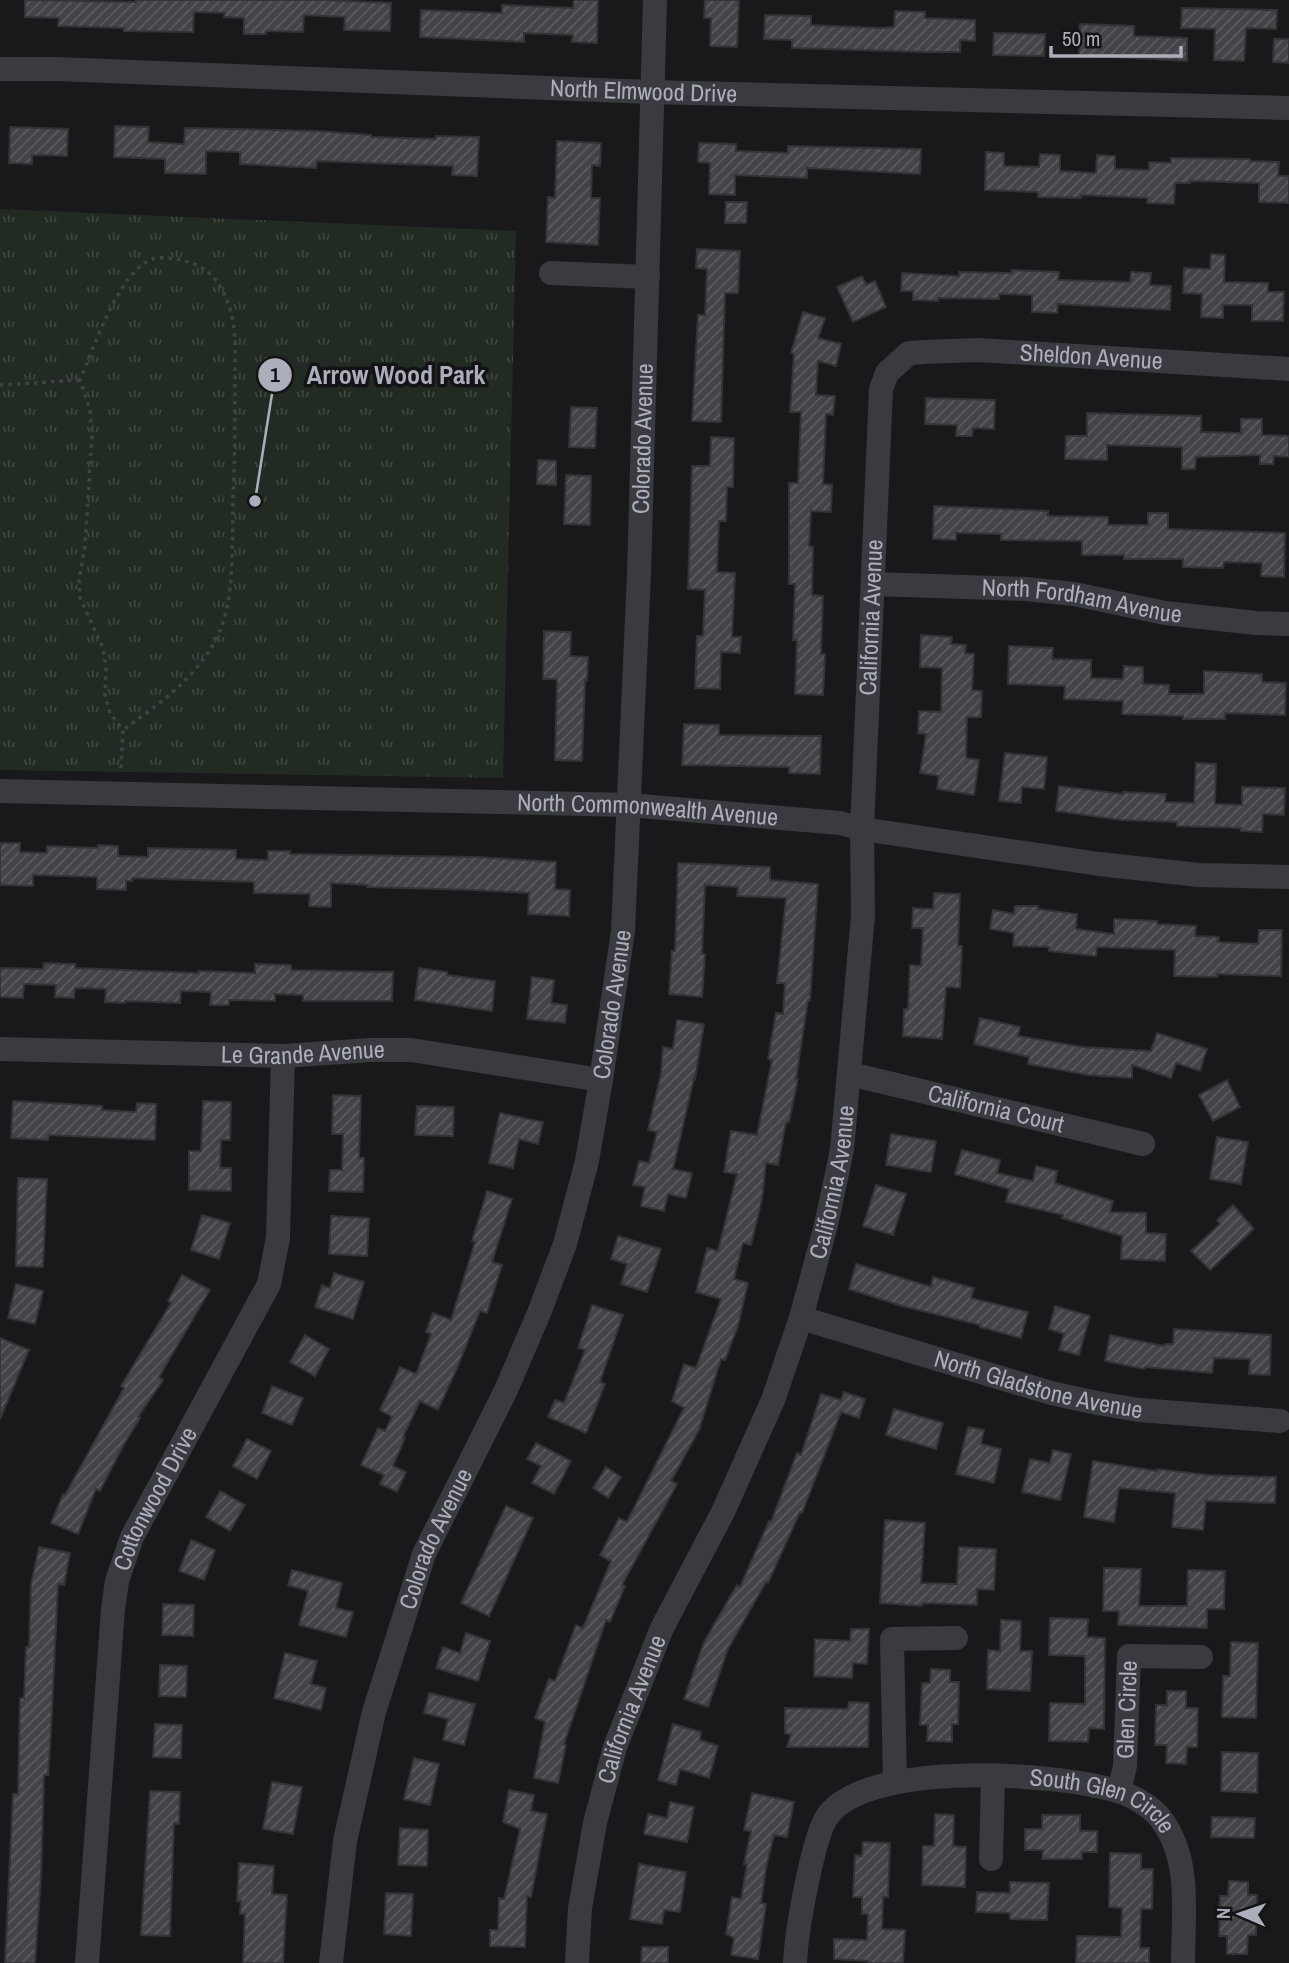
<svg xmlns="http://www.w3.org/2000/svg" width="1289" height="1963" font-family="'Archivo Narrow',sans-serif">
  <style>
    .grass { fill: url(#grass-tufts) }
    .building { fill: url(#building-hatch); stroke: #343337; stroke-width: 2 }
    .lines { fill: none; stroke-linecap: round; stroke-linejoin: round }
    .path { stroke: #404247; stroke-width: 3.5; stroke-dasharray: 3.5 5; stroke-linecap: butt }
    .minor { stroke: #3a3b40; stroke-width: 24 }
    .labels { text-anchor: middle; stroke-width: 7; stroke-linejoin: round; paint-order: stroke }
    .street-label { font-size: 24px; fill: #acafbb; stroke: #141416 }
    .leader { fill: none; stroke: #acafbb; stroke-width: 2.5 }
    .callout-dot { fill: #acafbb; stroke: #141416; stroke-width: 2.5 }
    .mark-label { font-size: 21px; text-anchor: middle; font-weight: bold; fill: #111 }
    .callout-label { font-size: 26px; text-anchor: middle; font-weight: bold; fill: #acafbb; stroke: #141416; stroke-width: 7; stroke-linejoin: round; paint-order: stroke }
  </style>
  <defs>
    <pattern id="grass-tufts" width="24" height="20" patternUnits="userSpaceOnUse" patternTransform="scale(1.75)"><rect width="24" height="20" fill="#212a23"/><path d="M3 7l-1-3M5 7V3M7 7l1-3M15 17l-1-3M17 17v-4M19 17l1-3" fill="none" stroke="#3f4641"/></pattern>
    <pattern id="building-hatch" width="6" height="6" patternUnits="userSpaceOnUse" patternTransform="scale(1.75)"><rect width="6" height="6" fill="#444448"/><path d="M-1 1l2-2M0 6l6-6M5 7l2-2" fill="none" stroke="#5c5c60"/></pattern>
  </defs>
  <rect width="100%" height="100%" fill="#19191b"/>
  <path class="grass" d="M0,209L516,231L503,778L0,770Z"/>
  <path class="building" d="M25,0L136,2V0H324L391,3L390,31L344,30L345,17L304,15L303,32L266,31V34H244V18L224,17L225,13L194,12L193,32L124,31V28L58,26L59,18L25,17Z
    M574,0H598L597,43L572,42L573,35L524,33V42L420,37L421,10L502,13V5L573,8Z
    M705,0H739L737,47L710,46L711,18H704Z
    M1182,8L1277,10L1276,29L1246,28L1244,61L1214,60L1215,29L1181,28Z
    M895,11L925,12V18L975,20V41L960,40V52H924L792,48V40L764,39L765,15L811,16V25L880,28L894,27Z
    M1080,24L1134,26V36L1187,38V61L1079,55Z
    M994,33L1045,34L1044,56L993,55Z
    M1274,39H1289V63L1273,62Z
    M115,126L149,127L148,142L184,144L185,128L318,131L371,135V137L436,139V136L479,137L477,176L452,175L453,166L317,161L316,168L240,164V152L206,151V174L165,173V159L114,157Z
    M10,127L68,129L67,156L32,155V164L9,163Z
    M557,141L601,143L600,166L592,165L591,198H600L598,245L546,242L548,197L555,198Z
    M699,143L736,144V151L788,153V146L921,149L920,174L807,168V178L735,175V195L709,194L710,163L698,162Z
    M986,152L1004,153V166L1039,167L1040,154L1060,155V171L1096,173L1097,155L1115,156V169L1149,170V162L1171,163V158L1250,159V161L1279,162L1278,176H1289V203L1259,202V183L1190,181V183H1175L1174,204L1147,203L1148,198L1081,195V198L1038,197V192L985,190Z
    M726,202H747L746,223H725Z
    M697,249L740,251L738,293H725L721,422L692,421L698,315H705L707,269L696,268Z
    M1211,254L1225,255L1224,282L1268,283V292H1284L1283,321H1252V305H1223V318L1201,317L1202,294L1183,293L1184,268L1210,269Z
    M1012,270L1059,272L1058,280L1130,282L1131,272L1151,273L1150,285L1171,286L1170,310L1058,304L1057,313L1032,312V295L999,294V299L938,298V301L913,300V291H901L902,273L959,276V272L1012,273Z
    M862,276L866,285L875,281L886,307L853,322L837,287Z
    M803,312L825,318L818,338L841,344L836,366L818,361L816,395L835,396L833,415L826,414L823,484L832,485L831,512L811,511L809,546L813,547L812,595L823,596L821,654H825L823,695L795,694L797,640H793L795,584H789V483H798L801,412H790L794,354L791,353Z
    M926,398L995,400L994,429L973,428L972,436H956L957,425L925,424Z
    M571,407L597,408L595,448L569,447Z
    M1087,413L1201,416V432L1241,433V419H1262V435L1289,436V457L1274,456L1273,464H1260V455L1196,457L1195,469H1182V447L1107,445V460L1065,459L1066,436H1087Z
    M711,437L734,438L733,487H727L726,521H719L717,572L735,573L732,637H741L740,653L721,652L720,689L695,688L697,636H703L705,590L688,589L692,466H710Z
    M538,460L556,461V485L537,484Z
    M566,475L591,476L590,525L564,524Z
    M934,506L1048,511V516L1108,517V525H1148V513H1168V529L1285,533L1284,577L1261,576L1262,563L1224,562L1223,568L1183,567V559H1124V555H1082V541L1001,540V534L956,533V540L933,539Z
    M544,631L571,632L570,656L588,657L587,680H585L582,761L555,760L557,679H543Z
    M921,635L952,637L951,644L966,645L965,653L974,654L972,690L982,691L981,717H967L966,758L979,760L974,795L937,789L939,776L920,773L926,734L918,733L919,711L941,712L942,668L920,667Z
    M1009,646L1053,648L1052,659L1091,660V678L1123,679L1124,666L1143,667V684L1169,685V694H1204V671L1262,674V682L1286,683L1285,715L1225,713V719H1183V716L1122,714L1123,701L1064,699L1065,686L1008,684Z
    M684,724L719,725V735L821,736L820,774L789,773V767L682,765Z
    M1005,753L1047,757L1044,789L1022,787L1021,803L999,801Z
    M1196,763L1216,764L1215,804L1242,805V787L1285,788L1284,815L1263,814L1262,832L1241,831V828L1177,826V822L1121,820L1056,811L1059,786L1123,794V792L1166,794L1165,802L1194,803Z
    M0,843H20V852L47,853V846L98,848V845L118,846V856L148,857V848L236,850V859L268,860V851H290V854L477,857L556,862L555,889L570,890L569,916L528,914L529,893L475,890L367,887V885L331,883V907L309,906L310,894L254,893V882L132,878V881H126V890L97,889V877L33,875V886L0,885Z
    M678,863L770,867V880L818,884L810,1000H808L796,1079H798L789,1122H786L778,1165L766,1163L762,1199L751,1245L743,1243L734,1279L748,1283L738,1326L725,1360L721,1359L699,1430L671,1481L677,1484L622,1585L625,1586L610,1622L606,1620L564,1744L566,1745L558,1783L534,1778L545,1722L535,1718L549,1679L555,1681L576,1625L583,1628L611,1561L600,1555L619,1518L627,1522L684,1408L672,1401L684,1364L696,1368L721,1299L696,1292L707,1248L718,1251L737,1174L724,1172L731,1131L757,1135L772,1060L768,1059L776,1013L783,1014L785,983H777L786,898L737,896L738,887L705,885L702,954H705L702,997L669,994L672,951H675Z
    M934,893L960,894L958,946H962L960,988L946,987L942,1039L903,1036L904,1009H908L910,965L921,966L923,928H912L913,908L933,909Z
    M1015,906H1038V909L1077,914L1076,929L1114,934V919L1157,921V924L1196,926L1195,936L1219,937L1218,942L1258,944L1259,930H1282L1281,976L1217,974V977L1174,976L1175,950L1097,947L1096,956L1049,951V947L1013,946L1014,933L990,929L993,910L1014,914Z
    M44,963L75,964V968L198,973V971L255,973V964L291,965V970L393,972L392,1001H303V995L275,994V1001L229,1000V1005H210L211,992L181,991L180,1003L125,1001V1003L105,1002L106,989L75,988L74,998L55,997L56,985L24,984L23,998L0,997V968L43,969Z
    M419,968L447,972V975L495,981L492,1011L415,1000Z
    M532,977L554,980L551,1003L567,1005L565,1023L527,1019Z
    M980,1018L1020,1027L1018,1036L1083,1047L1151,1051L1157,1033L1207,1049L1200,1071L1176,1063L1171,1078L1132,1065V1078L1088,1075L1028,1064L1029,1057L974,1044Z
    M677,1020L704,1024L695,1079L694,1078L673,1169L692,1173L686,1198L668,1194L664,1211L641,1206L645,1187L633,1185L639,1161L649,1163L657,1132L648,1130L661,1073L663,1047L673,1049Z
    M1227,1080L1240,1107L1213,1121L1199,1095Z
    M333,1095L361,1096L359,1158H364L363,1192L329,1191L330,1170H342L343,1134H332Z
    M13,1101L102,1106V1110L136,1112L137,1103L156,1104L155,1140L49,1135L48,1140L11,1138Z
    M203,1101L231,1102L230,1140H221L220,1168H231V1191L189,1190V1151H201Z
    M417,1106L454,1107L453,1136L415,1135Z
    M500,1113L543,1122L538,1144L519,1139L513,1168L489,1163Z
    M891,1134L936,1141L931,1172L886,1165Z
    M1217,1137L1248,1142L1241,1184L1210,1179Z
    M962,1150L1000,1160L997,1173L1033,1181L1036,1166L1057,1171L1055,1183L1113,1201L1110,1212L1146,1213V1233L1166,1234L1165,1261L1121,1259L1122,1236L1062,1218L1063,1215L1006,1202L1009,1189L955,1174Z
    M18,1178L47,1179L43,1267L16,1266Z
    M876,1185L906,1194L893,1235L863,1226Z
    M487,1191L512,1199L492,1262L502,1265L487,1313L480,1311L458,1366L438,1410L420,1401L403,1437L405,1438L393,1466L406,1472L397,1492L380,1484L384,1475L361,1465L378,1428L385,1431L392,1417L380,1410L400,1367L416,1374L431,1334L426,1332L433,1313L451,1320L475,1242L472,1241Z
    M1233,1205L1254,1229L1210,1270L1191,1251L1220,1224L1217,1220Z
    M202,1215L230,1223L219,1259L191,1250Z
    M331,1216L369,1218L367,1256L329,1254Z
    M618,1236L661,1249L647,1292L621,1284L627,1264L611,1259Z
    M856,1264L931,1287L933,1277L974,1288L971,1298L1028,1312L1021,1338L980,1327V1325L902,1306L849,1289Z
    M334,1273L364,1282L353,1319L315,1307L322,1285L330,1288Z
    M182,1275L210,1290L159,1377L163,1380L138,1417L140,1418L123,1446L100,1491L96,1489L78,1534L51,1523L63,1494L65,1495L124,1388L121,1386L171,1303L168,1301Z
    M16,1284L43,1291L35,1324L8,1318Z
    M592,1305L623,1315L600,1382L605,1384L586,1433L548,1417L555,1400L564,1403L585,1350L578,1348Z
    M1055,1306L1090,1316L1079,1355L1059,1350L1064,1334L1049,1329Z
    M1174,1329L1271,1335L1270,1375L1249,1374L1250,1359L1214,1358L1212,1373L1145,1367L1144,1369L1105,1361L1110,1335L1164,1346L1165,1344H1173Z
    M305,1335L329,1349L315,1376L290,1362Z
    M0,1338L29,1350L0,1419Z
    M272,1386L303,1398L292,1425L262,1413Z
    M844,1392L865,1399L859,1418L841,1412L802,1513L800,1512L768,1583L766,1582L728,1649L708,1707L684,1699L704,1642L737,1585L740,1587L769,1521L771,1522L797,1453L801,1455L821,1394L841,1400Z
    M894,1409L943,1423L936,1449L886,1435Z
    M968,1427L984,1430L981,1444L1001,1449L994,1483L956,1474Z
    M247,1439L271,1451L257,1479L233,1466Z
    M536,1443L571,1461L554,1494L532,1483L541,1466L527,1459Z
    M1053,1450L1071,1454L1060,1500L1022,1492L1030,1459L1050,1463Z
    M1093,1461L1157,1471V1469L1208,1475L1276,1477L1275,1503L1206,1501L1203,1530L1172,1527L1175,1493L1119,1488L1114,1522L1084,1517Z
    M606,1467L621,1477L608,1498L593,1488Z
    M220,1491L245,1505L230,1531L206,1517Z
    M506,1506L533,1518L489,1616L461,1603Z
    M885,1520L925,1523L921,1583L957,1584L959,1547L996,1549L994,1590L977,1589V1605L923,1603L922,1606L880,1603Z
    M191,1540L215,1550L204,1580L179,1571Z
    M39,1547L70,1553L64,1585L58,1584L51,1731L48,1775H44L41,1876L35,1963H5L13,1794H18L20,1698H24L26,1647H29L31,1584Z
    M1104,1568L1141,1569L1139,1606H1187L1188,1570L1225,1571L1224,1609H1207V1628L1118,1625L1119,1611H1103Z
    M292,1570L342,1583L336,1608L353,1612L346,1637L299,1625L308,1591L288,1585Z
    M163,1604L194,1605L193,1636L162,1635Z
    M1050,1618L1088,1619L1087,1637L1105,1638L1104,1729L1089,1728L1088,1742L1049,1741L1050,1703L1085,1704V1656L1049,1655Z
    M1001,1620L1021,1621L1020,1651H1032L1030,1691L987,1689L988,1650L1000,1651Z
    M851,1629H869L867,1664L853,1663L852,1678L814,1676L815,1639L850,1641Z
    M466,1633L490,1641L478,1681L436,1668L443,1647L460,1653Z
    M1231,1642L1258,1643L1256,1718L1222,1717L1223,1676H1230Z
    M285,1653L317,1661L311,1684L326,1688L321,1710L274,1698Z
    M160,1665L187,1666L186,1697L159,1696Z
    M931,1669L950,1670V1682H959L958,1724H952V1742L927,1741L928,1725H920L922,1683H930Z
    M1167,1691H1186V1708H1198L1197,1747H1187L1186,1764L1166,1763L1167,1745H1155L1156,1705H1167Z
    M429,1693L475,1704L464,1745L443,1740L448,1719L424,1713Z
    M849,1702L869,1703L868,1747H787L791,1735L785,1733V1708L848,1709Z
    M155,1724L182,1725L181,1758L153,1757Z
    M673,1724L701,1732L700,1740L718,1746L709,1778L680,1769L676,1785L658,1780Z
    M1222,1752L1258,1753L1257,1793L1221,1791Z
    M414,1758L439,1764L430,1805L404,1799Z
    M272,1782L302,1787L293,1834L263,1829Z
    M509,1790L534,1795L531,1811L547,1814L531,1897L527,1896L525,1947L490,1946V1930H498L499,1898L504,1899L520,1829L503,1822Z
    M150,1791L180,1792L179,1824L174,1823L170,1936L141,1935Z
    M752,1793L794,1802L787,1837L774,1835L766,1868L761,1903L766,1904L758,1959L731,1955L734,1938L726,1934L732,1897L741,1899L747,1864H744L751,1831L744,1830Z
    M670,1802L694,1807L687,1842L644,1834L648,1814L667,1818Z
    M935,1814L954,1815L953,1846L966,1847L965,1887L922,1885L923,1846H934Z
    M1042,1815H1080V1831H1097V1852H1082V1859H1042L1043,1850H1025V1829H1042Z
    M1212,1817L1255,1818L1254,1838L1211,1837Z
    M400,1828L428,1830L427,1866L398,1865Z
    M863,1842L890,1843L888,1897H883L882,1929L905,1930L903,1963H868V1961L834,1959V1939L867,1940L868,1914H862V1897H853L855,1855L862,1856Z
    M1110,1853L1141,1854V1869H1153L1152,1909H1141L1140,1948H1149V1963H1076L1077,1936L1121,1937L1122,1908L1109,1907Z
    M239,1863L274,1866L272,1894L287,1895L283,1963H243L245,1914H240L241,1901H237Z
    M639,1864L686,1872L680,1912L664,1910L662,1924L630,1919Z
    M1229,1881L1248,1882V1895H1257L1256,1935H1248L1247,1954H1227V1936H1219L1220,1896H1228Z
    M1010,1882L1049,1883L1047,1920L1010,1919V1913L976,1912L977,1892L1010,1893Z
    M386,1893L413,1894L411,1936L384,1934Z
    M642,1947H668V1963H641Z"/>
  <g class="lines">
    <path class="path" d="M0,385L80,380
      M121,768L123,730L110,713L105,696L106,668L103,648L80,598L79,580L85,545L92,434L90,410L80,380C94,348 120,266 156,258C166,257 179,259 188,262C209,267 222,285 229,306C237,329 235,356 235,379C235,418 235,457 233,496C232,534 235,593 221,628C204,672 161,703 123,730"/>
    <g class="minor">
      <path id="s1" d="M0,69H55L651,92L1289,108"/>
      <path d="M551,273L648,277"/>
      <path id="s2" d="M873,584L1026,589L1074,594L1165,613L1256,623L1289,624"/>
      <path id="s3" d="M0,791L629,805L840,823L862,829L1099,864L1199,875L1289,877"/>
      <path id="s4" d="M0,1049L283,1056L371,1050H411L601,1080"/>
      <path id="s5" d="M850,1074L1143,1144"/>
      <path id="s6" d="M801,1318L1051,1393L1097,1403L1139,1410L1280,1421"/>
      <path d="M895,1782L892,1639L956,1638"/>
      <path id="s7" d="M1119,1791L1125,1766L1129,1656L1201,1657"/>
      <path d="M991,1859L993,1777"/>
      <path id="s8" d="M87,1963L113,1609L117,1581L132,1537L269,1284L278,1238L283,1056"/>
      <path id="s9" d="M331,1963L345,1841L374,1712L424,1554L506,1390L539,1313L565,1244L587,1161L601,1080L623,931L639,574L655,0"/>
      <path id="s10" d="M577,1963L580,1908L595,1823L615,1747L662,1628L723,1512L773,1400L801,1318L826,1225L842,1150L863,915L862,829L881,389L887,373L909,353L924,352L978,350L1289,369"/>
      <path id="s11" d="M795,1963C796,1935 813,1833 829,1814C873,1760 1056,1773 1117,1791C1132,1795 1152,1807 1161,1819C1192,1860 1183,1915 1183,1963"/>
    </g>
  </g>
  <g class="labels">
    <g class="street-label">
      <text dy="8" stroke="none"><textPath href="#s1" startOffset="644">North Elmwood Drive</textPath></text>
      <text dy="8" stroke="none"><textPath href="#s10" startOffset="1853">Sheldon Avenue</textPath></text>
      <text dy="8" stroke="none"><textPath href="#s9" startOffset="1573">Colorado Avenue</textPath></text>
      <text dy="8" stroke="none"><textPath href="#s2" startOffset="210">North Fordham Avenue</textPath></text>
      <text dy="8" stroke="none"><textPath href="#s10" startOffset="1395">California Avenue</textPath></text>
      <text dy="8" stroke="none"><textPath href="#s3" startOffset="648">North Commonwealth Avenue</textPath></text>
      <text dy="8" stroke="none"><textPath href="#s9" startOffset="1006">Colorado Avenue</textPath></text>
      <text dy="8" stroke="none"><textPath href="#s4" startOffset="303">Le Grande Avenue</textPath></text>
      <text dy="8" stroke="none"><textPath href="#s5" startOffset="150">California Court</textPath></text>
      <text dy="8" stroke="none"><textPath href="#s10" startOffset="828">California Avenue</textPath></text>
      <text dy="8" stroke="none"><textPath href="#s6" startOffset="247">North Gladstone Avenue</textPath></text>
      <text dy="8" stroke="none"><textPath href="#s8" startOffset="474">Cottonwood Drive</textPath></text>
      <text dy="8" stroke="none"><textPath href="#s9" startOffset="439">Colorado Avenue</textPath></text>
      <text dy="8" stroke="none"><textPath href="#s10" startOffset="261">California Avenue</textPath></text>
      <text dy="8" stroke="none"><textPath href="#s7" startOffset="82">Glen Circle</textPath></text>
      <text dy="8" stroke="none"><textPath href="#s11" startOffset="441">South Glen Circle</textPath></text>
    </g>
  </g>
  <path class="leader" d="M255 501L275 375"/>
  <g class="callout-dot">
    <circle cx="255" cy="501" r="7"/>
    <circle cx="275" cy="375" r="18"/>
  </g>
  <g class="mark-label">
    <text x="275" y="382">1</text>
  </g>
  <g class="callout-label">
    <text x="396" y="384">Arrow Wood Park</text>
  </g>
  <g transform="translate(1240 1914) rotate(272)" stroke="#141416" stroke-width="5" paint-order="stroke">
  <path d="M0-5L12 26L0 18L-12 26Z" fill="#acafbb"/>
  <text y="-10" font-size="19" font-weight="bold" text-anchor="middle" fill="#acafbb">N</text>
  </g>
  <path d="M1051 46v10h130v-10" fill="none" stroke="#acafbb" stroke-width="3.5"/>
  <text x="1062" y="46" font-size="21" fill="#acafbb" stroke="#141416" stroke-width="5" paint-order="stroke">50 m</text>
</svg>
